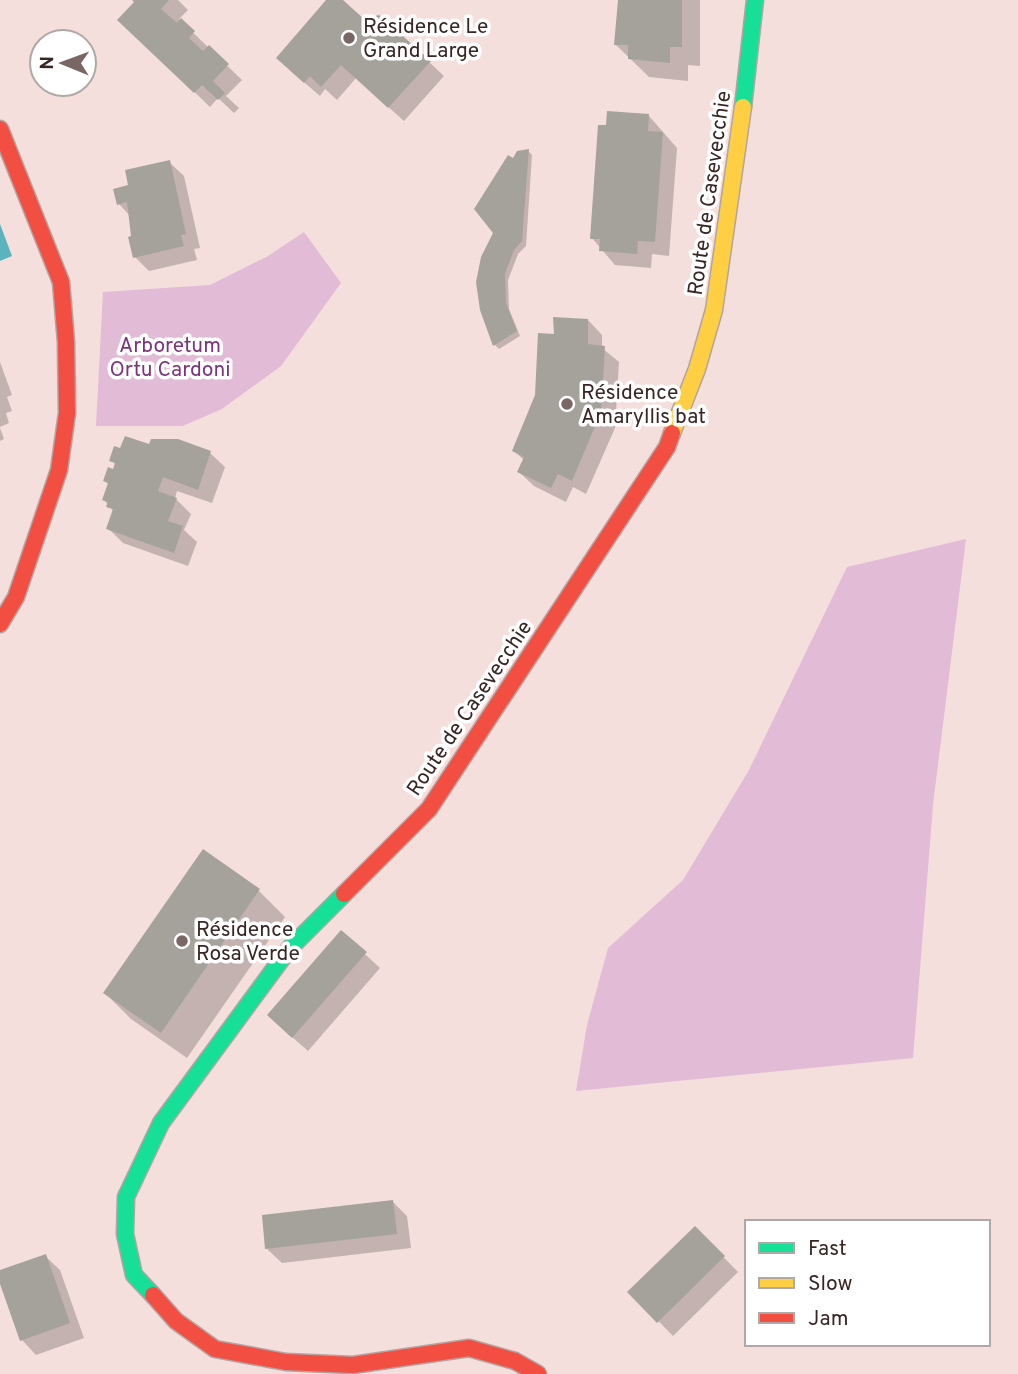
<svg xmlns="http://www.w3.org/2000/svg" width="1018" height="1374" font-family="Overpass,sans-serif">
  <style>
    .green { fill: #e2bbd6 }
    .water { fill: #5bb3bd }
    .shadow { fill: #0003 }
    .building { fill: #a5a29b }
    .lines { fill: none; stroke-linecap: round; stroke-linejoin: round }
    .fast-casing { stroke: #b4a3a1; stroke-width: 19 }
    .slow-casing { stroke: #b4a3a1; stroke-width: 19 }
    .jam-casing { stroke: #b4a3a1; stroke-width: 19 }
    .fast { stroke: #16e098; stroke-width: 16 }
    .slow { stroke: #ffcf43; stroke-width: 16 }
    .jam { stroke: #f24e42; stroke-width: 16 }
    .poi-dot { fill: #796764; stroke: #fff; stroke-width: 2.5 }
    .labels { text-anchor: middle; stroke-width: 7; stroke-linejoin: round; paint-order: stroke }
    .poi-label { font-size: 21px; fill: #372623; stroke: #fff; text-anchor: start }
    .street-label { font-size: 21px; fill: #372623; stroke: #fff }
    .park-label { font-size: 21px; fill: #7c347b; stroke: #fff }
  </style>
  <rect width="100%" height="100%" fill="#f4dfdc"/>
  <path class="green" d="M304,232L341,283L281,366L222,409L183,426H96L103,292L210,285L268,256Z
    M966,539L933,805L913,1058L576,1091L587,1025L608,948L683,880L749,770L847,567Z"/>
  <path class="water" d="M0,224L12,256L0,261Z"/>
  <path class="shadow" d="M133,0H178L188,10L179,19L242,80L226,96L239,108L234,113L218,98L210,107L134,34L136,2Z
    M329,0H340L363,20L429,62L444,76L404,121L356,78L337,100L325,89L320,96L292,72Z
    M620,0H700V66L688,65V81L649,77L616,45Z
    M649,116L677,148L669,256L652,254L651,268L615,265L592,238Z
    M528,151L532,155L526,246L518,254L508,280L509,309L520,336L499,349L495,345L482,309L495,233L514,161Z
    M169,162L184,176L200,248L194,249L197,260L149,271L135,257L130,216L119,204L131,187Z
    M588,320L602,335V348L619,362L615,428L586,494L573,487L566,502L534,486L519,472L525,461L514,451L537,396L556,336Z
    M0,362L12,395L7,397L12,411L6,413L9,423L0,427Z
    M0,428L4,439L0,441Z
    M150,447L210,453L225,467L212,503L177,491L175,498L191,514L184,530L197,542L188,566L123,543L108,528L114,512L104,500L109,485L105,480L114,471L116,465L111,460Z
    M203,852L259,891L285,917L187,1058L131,1019L105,993Z
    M341,932L380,968L308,1051L284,1030Z
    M393,1202L407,1216L411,1248L282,1263L267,1249Z
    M695,1228L738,1272L673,1336L630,1292Z
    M45,1256L60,1270L84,1338L36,1355L22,1340L0,1278V1272Z"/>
  <path class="building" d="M132,0H169L161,9L177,23L181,18L195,31L189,38L203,51L209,45L229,64L213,81L225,93L218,100L202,85L194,93L117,20L134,2Z
    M326,0H343L364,19L379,15L431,61L388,108L341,65L321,87L310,76L304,83L276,58Z
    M618,0H682V47H670V63L628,59V45H614Z
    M607,111L649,114L648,131L663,132L655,242L638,241L637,254L599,251L600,239H590L598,125H606Z
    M529,149L522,241L514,250L505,274L506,303L517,331L493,346L480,310L476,282L481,257L493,233L474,209L508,155L513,158L517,151Z
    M170,160L186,234L181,235L184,246L133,258L128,237L131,236L127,202L117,205L113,189L128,185L125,170Z
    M553,317L588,319V344L605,346L601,412L572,481L558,474L551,488L517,472L524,457L512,451L535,395L538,333L554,334Z
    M125,436L149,444L151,439H178L211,451L198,490L163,477L158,491L177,498L168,521L183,526L174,553L106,529L113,509L106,507L108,502L102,500L108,483L103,481L108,467L113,469L115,463L109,461L114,446L120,448Z
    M203,849L260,889L161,1033L103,993Z
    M341,930L367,952L292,1038L267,1015Z
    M393,1200L397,1234L265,1249L262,1215Z
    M695,1226L725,1256L657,1323L627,1292Z
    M46,1254L70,1323L20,1341L0,1284V1270Z"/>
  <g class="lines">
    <g class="fast-casing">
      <path id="fast" d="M743,107L755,0
        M153,1295L134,1275L125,1234L126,1197L161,1123L289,949L344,894"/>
    </g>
    <g class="slow-casing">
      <path id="slow" d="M672,433L697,369L714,310L743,107"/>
    </g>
    <g class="jam-casing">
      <path id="jam" d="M0,129L61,282L66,342L67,413L59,470L16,597L0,624
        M344,894L429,809L667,447L672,433
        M153,1295L176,1321L215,1349L286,1362L353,1365L469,1348L515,1361L538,1374"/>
    </g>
    <use href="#fast" class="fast"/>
    <use href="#slow" class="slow"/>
    <use href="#jam" class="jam"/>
  </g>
  <g class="poi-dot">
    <circle cx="349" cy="38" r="7"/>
    <circle cx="567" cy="404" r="7"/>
    <circle cx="182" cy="941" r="7"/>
  </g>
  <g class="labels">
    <g class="poi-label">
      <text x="363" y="33">Résidence Le<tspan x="363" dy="24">Grand Large</tspan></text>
      <text x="581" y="399">Résidence<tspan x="581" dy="24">Amaryllis bat</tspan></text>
      <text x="196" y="936">Résidence<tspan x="196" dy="24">Rosa Verde</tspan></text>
    </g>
    <g class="street-label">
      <text transform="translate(709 193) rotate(-82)" y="7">Route de Casevecchie</text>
      <text transform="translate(469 708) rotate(-56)" y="7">Route de Casevecchie</text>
    </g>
    <g class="park-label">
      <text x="170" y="352">Arboretum<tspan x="170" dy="24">Ortu Cardoni</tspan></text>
    </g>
  </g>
  <rect x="745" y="1220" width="245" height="126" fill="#ffffff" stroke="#afa8a7" stroke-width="2"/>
  <rect x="759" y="1243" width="35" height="10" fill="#16e098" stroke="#afa8a7" stroke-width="2"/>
  <text x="808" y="1255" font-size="21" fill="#372623">Fast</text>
  <rect x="759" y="1278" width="35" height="10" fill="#ffcf43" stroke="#afa8a7" stroke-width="2"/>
  <text x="808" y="1290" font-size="21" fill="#372623">Slow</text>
  <rect x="759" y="1313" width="35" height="10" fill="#f24e42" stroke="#afa8a7" stroke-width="2"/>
  <text x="808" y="1325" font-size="21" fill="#372623">Jam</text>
  <g transform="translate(63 63) rotate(271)"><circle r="33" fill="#ffffff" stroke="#afa8a7" stroke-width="2"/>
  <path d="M0-5L12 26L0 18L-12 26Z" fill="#796764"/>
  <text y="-10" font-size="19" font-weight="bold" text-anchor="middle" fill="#372623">N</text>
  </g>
</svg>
